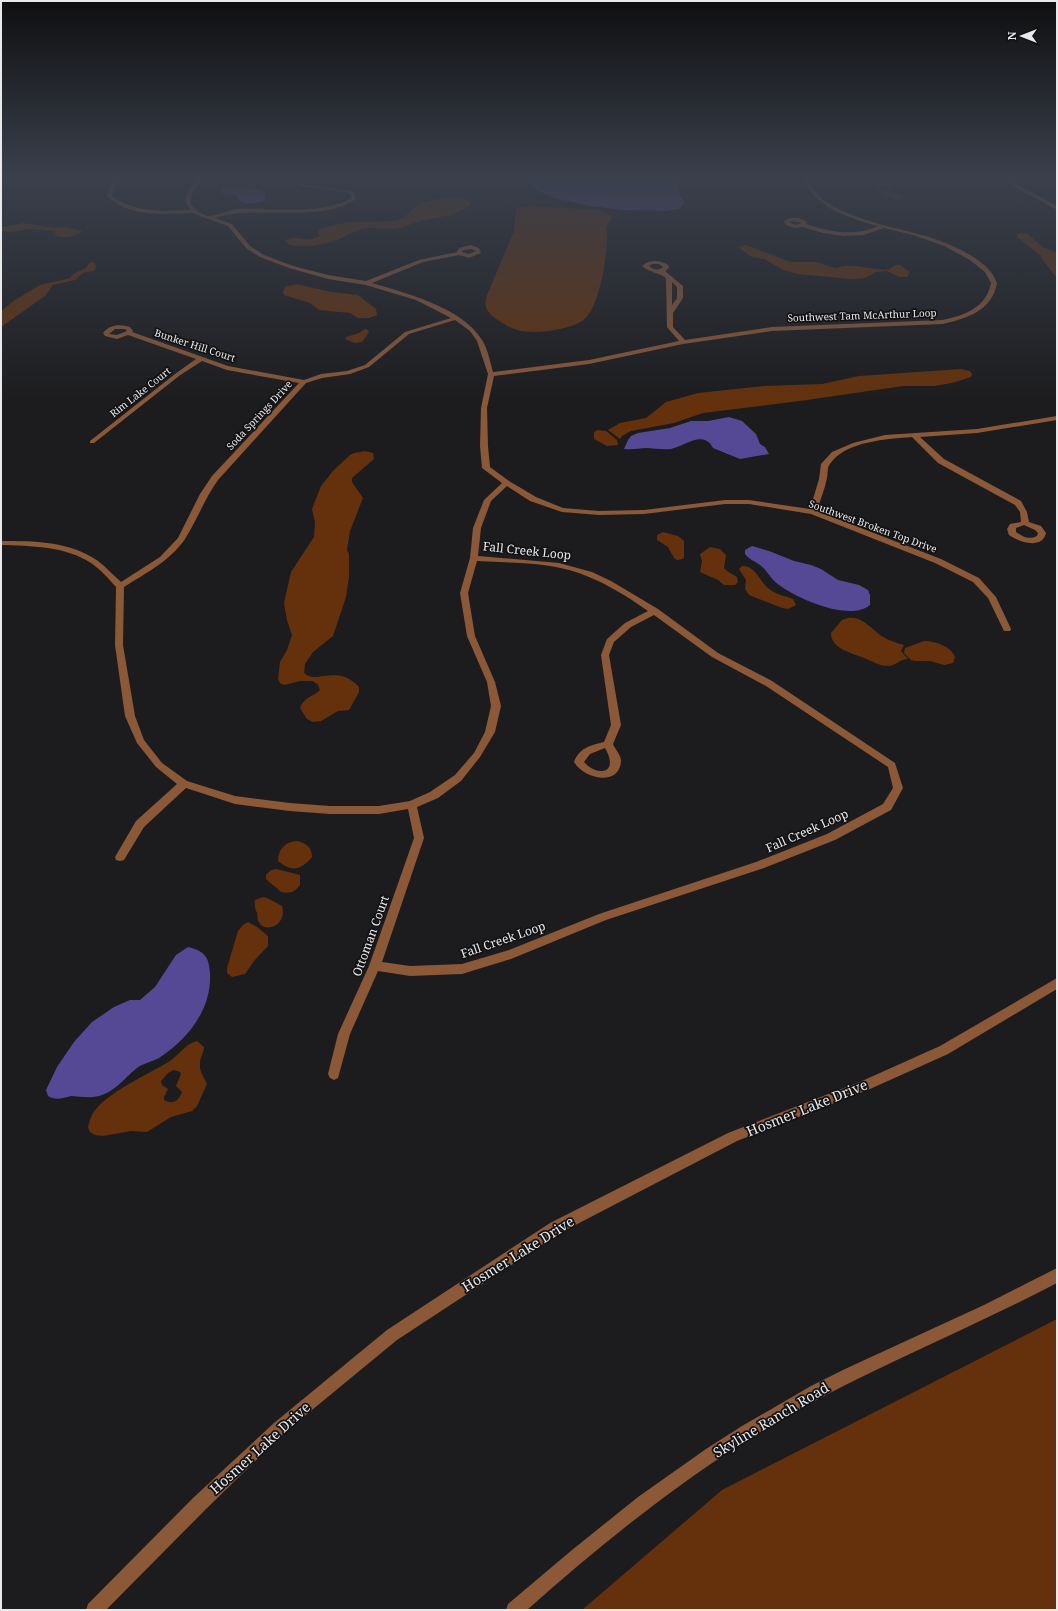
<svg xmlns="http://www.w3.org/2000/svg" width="1058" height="1611" font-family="'Noto Serif',serif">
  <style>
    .green { fill: #64310c; fill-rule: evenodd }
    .water { fill: #554996 }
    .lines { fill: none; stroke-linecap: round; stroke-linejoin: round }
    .minor { fill: #8b5838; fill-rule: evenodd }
    .tertiary { fill: #8b5838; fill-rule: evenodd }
    .labels { text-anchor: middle; stroke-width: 3.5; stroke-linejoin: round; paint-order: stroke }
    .far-street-label { font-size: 10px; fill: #e9e9eb; stroke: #131315 }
    .street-label { font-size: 12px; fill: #e9e9eb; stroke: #131315 }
    .near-street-label { font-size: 14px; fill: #e9e9eb; stroke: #131315 }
  </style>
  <rect width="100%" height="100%" fill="#1c1c1e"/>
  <path class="green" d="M889,181L894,182L891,188L880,186L877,187V189L884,191L890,190V191L902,195L904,200H896L876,190L874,188L878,185V183Z
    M448,197L462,198L470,202V205C455,216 439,217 421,221C412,223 402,229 392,229C381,229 371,227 361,229C353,231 346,236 339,239C328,244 295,251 286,242V240C299,234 305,244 320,236L318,233L319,230C347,218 370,224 399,220C407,217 410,210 417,206C425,200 438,199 448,197Z
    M532,206L599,210L610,215L611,219L606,227C610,245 600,311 582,321C568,330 533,335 517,330C510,328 504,324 498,320C493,317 488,313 486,307C485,304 486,299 487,295L514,231L516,208Z
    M23,223L54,228L66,227L82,231C76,237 62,239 54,235L56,233L55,231L28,229L12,232L1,231L2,227Z
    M1019,233H1026L1043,247L1057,253V278L1041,258V256L1017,237V235Z
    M746,245L791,262H816L835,268L844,266H856L884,270L890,269L895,265H900L910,272L907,277H899L887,271L876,272L865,278L852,279L797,274L783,270L764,259L752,257L739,248L740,246Z
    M92,262L95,263L96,268L93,271L83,273L75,280L53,285L45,296L1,327V311L15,300L40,285L70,278C74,272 78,272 84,269C88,267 87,264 92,262Z
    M297,284L331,292L358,295L376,309L377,315L369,318H358L350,313L319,310L310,303L284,295L283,292L285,287Z
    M365,329L368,330L369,332L362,342L355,343L345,339L346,337L359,333Z
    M961,369L970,371L972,374L971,377L952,383L934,386H903L807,400L703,413L674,423L631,431L622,436L620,439L608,430L620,423L646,418L666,402L698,393L764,386L822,384L859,376Z
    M598,430L606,431L617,440L618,445L607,446L594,439V432Z
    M365,451L373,453L374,459L352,478V482L363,498L350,531L347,550L349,554V577L346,597L333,636L313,652L305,664L304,673C316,685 338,663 359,687V692L349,710L338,711L321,721L313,722L307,719L300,708C305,696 312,698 320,690L318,685L313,681H300L284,685L280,683L278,679L280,662L287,650L292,635L287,620L284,603L291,572L314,537L315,522L312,509L321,486L333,471L350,455L354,453Z
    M663,532L678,536L684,541V557L683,559L677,560L674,558L668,547L657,540V535Z
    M710,547L720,549L726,555L724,568L727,571L737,577L738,582L735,585H724L718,580L700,572L702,561L700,554Z
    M742,566C757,565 760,585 772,591C778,595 786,596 793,599L796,605L788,609L782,608L749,595L745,589L746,580L739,569Z
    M848,618C863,616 872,630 883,637C890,641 897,643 904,645L901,651L908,659C899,659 896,666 888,666C879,666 872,661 864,658C852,653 831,649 831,633L842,620Z
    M924,641C935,641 951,646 955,657L953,663L944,665L930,661H915L911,660L904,653L905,648Z
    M297,841C306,843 312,847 312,857C300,871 292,872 278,861C278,849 285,842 297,841Z
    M276,869L300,875V885C295,892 290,894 281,892C276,887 271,884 266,879V875L271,870Z
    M263,897L267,898L282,906C288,925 264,934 259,922C257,920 258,916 257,913C255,908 254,906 255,900Z
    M248,922L257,927L268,936V946L254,961L245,974L232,977L227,973V968L238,931L243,925Z
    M197,1041L204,1047C204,1053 200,1057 200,1063C199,1072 204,1077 207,1084L197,1106L192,1111L171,1117L147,1132L131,1131L103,1136L95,1135L90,1132L88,1127C89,1123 90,1119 92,1115C103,1094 149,1074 170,1061C180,1054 185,1044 197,1041ZM174,1070L180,1072L181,1074L176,1086L182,1092C179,1101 173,1105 164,1100V1097L168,1089L162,1085L161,1081L168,1073Z
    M1057,1319V1610H582L722,1490Z"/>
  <path class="water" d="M522,177H676L680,196L685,202L679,209L666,211L623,210L591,206L558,199L536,190Z
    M231,187L261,190L265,193V201C257,203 244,206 237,199V196C232,193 226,196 221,192L223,189Z
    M729,417L742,421L756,434L760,444L765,447L769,454L740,459L713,448C703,429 684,447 671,449C663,450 654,448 646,448C639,448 632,450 624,449L628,440L631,436L638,433L670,428L691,421H708Z
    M752,546L769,551L794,561L811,565L821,569L838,580L859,585L868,590L870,595V605C850,622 798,599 779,585C771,580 767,570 760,565C754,561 749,559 745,554V550Z
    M188,947C204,951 209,956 210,973C212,1009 188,1039 159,1058C152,1062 143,1063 137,1068C122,1080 113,1095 93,1097C86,1098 78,1096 71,1096C63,1098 56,1101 48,1096L46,1090L57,1067L74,1042L92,1022L114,1007L130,1000H140L155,987L176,955Z"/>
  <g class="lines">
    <path class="minor" d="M120,177H126L115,186L112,196C135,213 163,211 191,210C178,198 191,186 201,177H206C197,187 190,189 191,205C196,209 202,216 209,216C216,216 228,210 236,209C269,207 324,216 351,198L350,194L345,192L301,186L282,177H288L302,184L354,192L356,199C320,224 257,204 215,218L232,224L250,246L264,255L293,266L328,275L366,281L419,260L457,252L459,248L471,245L479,248L481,253L469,258L459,255L423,262L372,283C406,293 463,308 482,340C488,349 490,362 493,372L589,360L679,341L667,327L666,278C658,272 650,273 642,266C649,259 660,260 668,265L669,268L665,271L683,286V298L673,313V327L685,340L772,327L943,320C965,315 986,308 991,283L985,272L970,260L944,246L913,235L884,228L863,235L843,236L823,233L803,227L795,228L786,225L784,221C792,216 799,217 807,222L806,224C830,232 854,237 878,226C851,219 812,207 803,177H807C820,217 894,226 929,237C945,242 961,249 975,258C985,265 993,272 997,283C992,311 967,318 943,324L772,331L683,344L589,364L494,376L487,408L488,446L490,467L509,481L536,497L563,508L599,511L644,510L725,500H749L810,509L819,479L821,464L832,452L853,443L885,435L977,429L1057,416V420L977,433L920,437L944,459L1021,501L1027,512L1029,522L1041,526L1046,533C1042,550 1019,542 1009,535L1007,529L1010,524L1021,522L1020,512L1015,505L938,463L912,437C888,439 845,441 830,464C827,467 828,474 827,478C825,489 820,500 817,511L941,559L979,578L996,597L1011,629L1010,631H1004L988,598L973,582L935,563L811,514L749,504H725L644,514L599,515L562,512L530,501L507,486L491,501L481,528L478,556L559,563L592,572L611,581L658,609L718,653L772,681L895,763L903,788L891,810L835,840L764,868L606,920L511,959L462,974L410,976L378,971L350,1034L338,1078L334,1080L330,1078L328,1074L338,1034L369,966L414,838L408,809L379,814H330L290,811L235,804L186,788L144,827L124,860L120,861L116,860L115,857L136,821L177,784L156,767L137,743L125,716L115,645L116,587C108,578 101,570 91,563C65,546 31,546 1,545V541C33,541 70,541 98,561C106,567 113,575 121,582L160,557L178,538L200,494L212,476L299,383L227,370L202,361L179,376L94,443H90V441L175,374L196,359L128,335L117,339L105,336L103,333C110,324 120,324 130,327L133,331L132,332L228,366L304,380L321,374L347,371L365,365L405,332L451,318L416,300L366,285L328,279L289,268L260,257L246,248L228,226L197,215L194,213C166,214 129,218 107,196L110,186ZM792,221L802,223L795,225L789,222ZM471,249L476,251L469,254L462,252L463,250ZM652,264H659L663,267C658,271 654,270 649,266ZM672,282L677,287V298L672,305ZM455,320L470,331L477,341L488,374L481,408L480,446L482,468L502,483L484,500L473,528L470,558L460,593L467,636L487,682L491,706L485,732L474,753L455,775L430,792L410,801L379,806H330L290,803L235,796L187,781L162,763L144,740L135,716L123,645L124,587C146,573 170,561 185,539C197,520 205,498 218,480L306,383L322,378L350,374L369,367L409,334ZM115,329H125L127,331L117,335L109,334ZM1024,525L1035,530L1038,533L1037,536C1029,540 1023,537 1016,532V528ZM477,561C508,563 540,562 569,570C598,578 624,594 648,611L625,623L607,639L601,655L611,725L604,742C591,745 579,748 574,762C585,780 620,786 621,761C621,755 615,749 613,744L621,725L609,655L614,642L631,627L654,615L712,657L766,686L888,767L893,788L883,804L827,834L756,862L599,914L509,950L462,964L410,966L382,962L424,838L417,807L438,798L461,781L480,757L495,732L501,706L495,682L475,636L468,593ZM605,748C620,774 597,777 584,762L590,754Z
      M997,177H1003L1057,206V210Z
      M1057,978V989L948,1054L870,1089L737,1141L560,1233L397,1340L284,1433L205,1510L106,1610H86L88,1604L193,1498L274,1423L387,1330L550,1223L728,1133L862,1081L940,1046Z"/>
    <path class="tertiary" d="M1057,1268V1283C969,1329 876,1366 789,1415C694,1469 608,1538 527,1610H506L508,1604L572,1550L638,1497L706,1449L742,1426L811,1386L845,1369L984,1305Z"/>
  </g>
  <linearGradient id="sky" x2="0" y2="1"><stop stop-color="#0f0f10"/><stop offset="0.44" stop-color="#3a404c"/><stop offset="1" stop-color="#3a404c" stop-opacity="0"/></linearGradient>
  <rect width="1058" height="403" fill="url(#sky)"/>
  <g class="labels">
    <g class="far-street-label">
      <text transform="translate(862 315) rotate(-2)" y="4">Southwest Tam McArthur Loop</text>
      <text transform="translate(195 345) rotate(18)" y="4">Bunker Hill Court</text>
      <text transform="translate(140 392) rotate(-38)" y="4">Rim Lake Court</text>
      <text transform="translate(259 415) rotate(-47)" y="4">Soda Springs Drive</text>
      <text transform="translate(873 526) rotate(20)" y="4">Southwest Broken Top Drive</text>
    </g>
    <g class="street-label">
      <text transform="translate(527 551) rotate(6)" y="4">Fall Creek Loop</text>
      <text transform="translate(807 831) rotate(-24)" y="4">Fall Creek Loop</text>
      <text transform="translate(371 936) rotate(-70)" y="4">Ottoman Court</text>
      <text transform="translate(503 940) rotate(-19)" y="4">Fall Creek Loop</text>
    </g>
    <g class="near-street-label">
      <text transform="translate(807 1108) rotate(-22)" y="5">Hosmer Lake Drive</text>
      <text transform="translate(518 1254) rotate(-32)" y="5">Hosmer Lake Drive</text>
      <text transform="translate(771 1420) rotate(-31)" y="5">Skyline Ranch Road</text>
      <text transform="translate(260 1448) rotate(-42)" y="5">Hosmer Lake Drive</text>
    </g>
  </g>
  <rect width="1058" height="1611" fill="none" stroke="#e9e9eb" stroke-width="4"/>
  <g transform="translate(1022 36) rotate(270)" stroke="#131315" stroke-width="3" paint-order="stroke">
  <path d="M0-3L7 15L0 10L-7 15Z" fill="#e9e9eb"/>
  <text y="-6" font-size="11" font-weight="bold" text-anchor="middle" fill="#e9e9eb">N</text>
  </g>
</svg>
